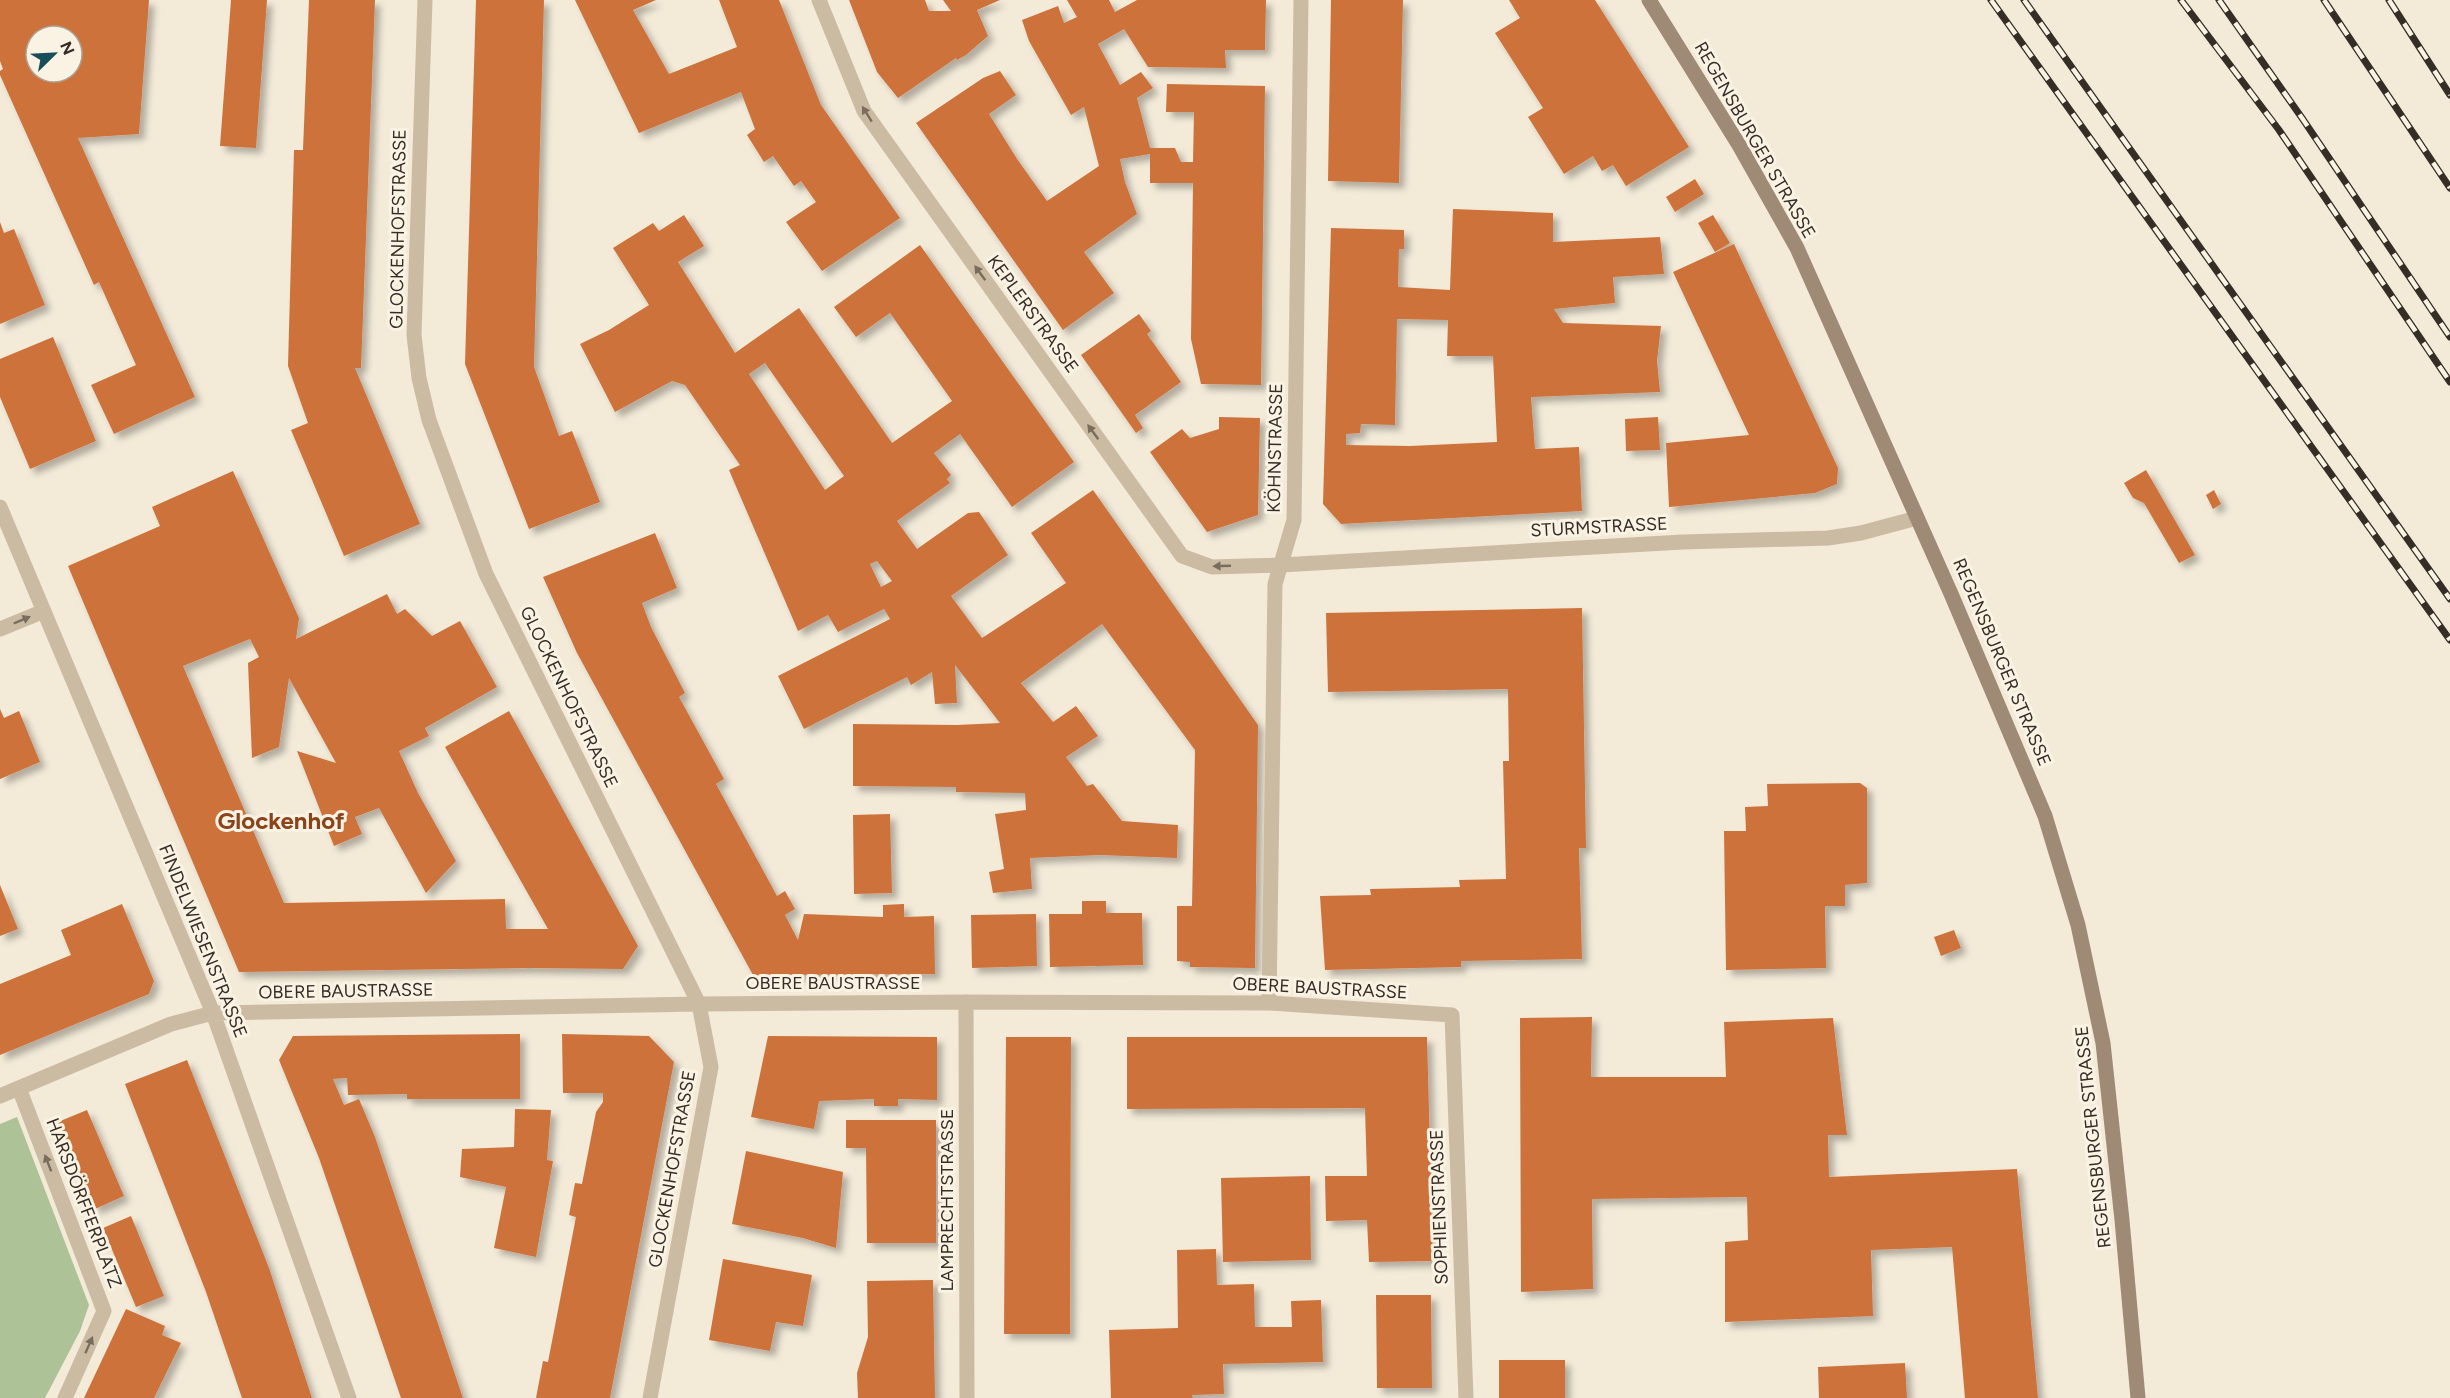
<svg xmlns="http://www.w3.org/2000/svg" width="2450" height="1398" font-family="Figtree,sans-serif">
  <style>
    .green { fill: #aec297 }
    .building { fill: #ce723b; fill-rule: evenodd; filter: url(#shadow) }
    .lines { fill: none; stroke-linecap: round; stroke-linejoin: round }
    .street { stroke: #cbbba3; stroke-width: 15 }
    .secondary { stroke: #9f8a75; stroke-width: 15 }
    .rail-casing { stroke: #362d26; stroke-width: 7 }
    .rail { stroke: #faf3e4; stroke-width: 4.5; stroke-dasharray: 14; stroke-linecap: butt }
    .oneway { fill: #796d5e }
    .labels { text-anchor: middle; stroke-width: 6; stroke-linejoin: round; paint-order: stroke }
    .street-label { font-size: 18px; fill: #362d26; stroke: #faf3e4 }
    .district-label { font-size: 24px; font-weight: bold; fill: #8a431a; stroke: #faf3e4 }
  </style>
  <defs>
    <filter id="shadow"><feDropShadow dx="5.5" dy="5.5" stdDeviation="3" flood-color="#0004"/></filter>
  </defs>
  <rect width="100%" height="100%" fill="#f3ead8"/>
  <path class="green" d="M17,1117L89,1305L80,1331L45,1398H0V1124Z"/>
  <path class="building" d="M0,0H149L139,134L78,138L195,397L114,434L91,385L136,365L99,282L94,285L0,75V71L3,69L0,61ZM36,36H72V72H36Z
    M231,0H267L256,148L220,146Z
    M309,0H375L361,368H355L420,524L344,556L291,430L308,423L288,366L294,150H303Z
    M476,0H544L534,367L559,436L572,431L600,502L529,529L465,364Z
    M575,0H656L633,10L669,74L737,47L719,0H779L821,105L900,218L822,271L786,222L816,202L801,181L794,186L773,156L764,162L747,135L755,129L741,92L639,133Z
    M849,0H925L929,11H951L943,0H1000L977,10L988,36L966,55L957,60L956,58L898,98L877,72Z
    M1067,0H1109L1115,12L1137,0H1266L1265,50H1225L1226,68L1148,67L1124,29L1098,44L1120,85L1141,72L1153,88L1137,98L1150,148H1175L1181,162H1193L1194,112H1166L1167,84L1265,86L1261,385L1201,384L1191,339L1193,183H1150V154L1120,159L1125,182L1137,214L1084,252L1114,293L1063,330L916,123L983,78L1000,71L1016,95L989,114L1017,159L1047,201L1099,166L1084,107L1071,115L1029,41L1022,20L1058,6L1064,23L1077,17Z
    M1331,0H1403L1399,183L1328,181Z
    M1509,0H1595L1689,147L1626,186L1613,165L1602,171L1593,156L1564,174L1528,117L1543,108L1495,33L1520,18Z
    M1695,179L1704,194L1675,212L1666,197Z
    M1453,209L1553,213V242L1660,237L1664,274L1613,277L1615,303L1554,309L1563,323L1661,326L1657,361L1660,392L1531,397L1535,449L1579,447L1582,511L1341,524L1323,504L1331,228L1404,230V249H1399L1398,287L1450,290ZM1397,319L1448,320L1447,356H1493L1497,442L1410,446L1346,445V434L1360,433L1361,424L1395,425Z
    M684,215L704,246L678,262L735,353L799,308L892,443L952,401L890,313L856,337L834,307L920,245L1074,462L1012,507L960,434L934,453L951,475L947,479L950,483L897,521L917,549L968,513L979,512L1008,555L951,596L982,638L1066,583L1031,533L1093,490L1258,725L1255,968L1190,967V962L1177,961V906H1192L1195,750L1102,624L1021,683L1053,722L1076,706L1098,736L1066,757L1087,786L1093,784L1122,821L1178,825L1177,858L1100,855L1030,858L1032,889L993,893L989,872L1004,869L995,814L1026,810L1025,793L956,792V787L853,786V724L957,725L1000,723L955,665L957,703L935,704L932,672L911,685L907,677L804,729L778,676L890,619L884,609L838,632L828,615L798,631L729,470L740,465L685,385L672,381L615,412L580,344L609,330L649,305L613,248L653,223L659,231ZM765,363L844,476L825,490L749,374ZM877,561L892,581L881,587L870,564Z
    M1713,215L1730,243L1715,252L1698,223Z
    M0,222L4,233L14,229L45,305L0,324Z
    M1734,244L1838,468L1837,484L1815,493L1669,507L1666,443L1749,435L1673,272Z
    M1139,314L1151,331L1147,334L1181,382L1135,415L1143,428L1136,433L1081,355Z
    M53,337L96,441L30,469L0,397V359Z
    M1219,417L1260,418L1258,515L1207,532L1150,452L1182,429L1190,438L1219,429Z
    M1658,417L1660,450L1626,451L1625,419Z
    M2146,470L2195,555L2179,563L2144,503L2133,498L2124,483Z
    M233,471L299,618L296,639L387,594L397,614L405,609L432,636L460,621L497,687L425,728L429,736L399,751L418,793L456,861L426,893L379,808L355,817L362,834L334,846L297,751L336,763L289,678L279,747L252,758L248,663L259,657L250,639L183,666L284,903L505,899L506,929H548L445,747L509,711L638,946L623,969L529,968L239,972L68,566L160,526L152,507Z
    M2214,490L2221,504L2213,509L2206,495Z
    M655,533L677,588L642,603L651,627L685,693L679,697L724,779L716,784L777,896L785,891L795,909L785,915L798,940L804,914L883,917V905L904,904V917L934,916L935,974L753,975L577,653L543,577Z
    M1582,608L1586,848H1579L1582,959L1461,961V967L1325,970L1320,896L1371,895L1370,889L1460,887L1459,880L1506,879L1503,761H1509L1508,689L1328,692L1326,613Z
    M0,709L4,718L19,711L40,762L0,779Z
    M1860,783L1867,788V883L1845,885V906H1825L1826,968L1726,970L1724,831H1746L1745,807L1768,806L1767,784Z
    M890,814L892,893L854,894L853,815Z
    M0,885L18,929L0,936Z
    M1082,901H1106V913H1142L1143,965L1050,967L1049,914H1082Z
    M122,904L154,981L149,994L0,1055V984L71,955L61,930Z
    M1036,914L1037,966L972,968L971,915Z
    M1954,930L1961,948L1941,956L1934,937Z
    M1592,1017L1591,1077H1726L1724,1022L1833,1018L1847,1135H1828L1829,1177L2017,1169L2038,1398H1965L1952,1247L1871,1250L1873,1316L1725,1322V1242L1748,1240L1747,1197L1592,1199L1593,1289L1521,1292L1520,1018Z
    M520,1034V1099H407V1094L348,1095L347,1078L333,1079L344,1105L359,1099L375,1137L463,1398H401L319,1158L279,1060L293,1036Z
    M562,1034L649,1036L674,1062L610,1398H536L543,1361L548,1362L576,1217L569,1215L575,1183L582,1184L596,1112L603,1102V1093H563Z
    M768,1036L937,1037V1100L898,1099V1106H874V1099L819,1101L814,1129L751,1117Z
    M1006,1037H1071L1070,1334H1004Z
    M1127,1037H1427L1433,1261L1369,1262L1367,1220L1326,1221L1325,1176H1367L1365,1108L1127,1109Z
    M187,1060L269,1268L312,1398H242L206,1292L125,1084Z
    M515,1109L551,1110L547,1160L553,1161L536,1257L494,1248L506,1187L460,1177L462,1149L514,1147Z
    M87,1110L124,1196L95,1209L58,1122Z
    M846,1120H936V1243H867L866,1148H846Z
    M746,1151L843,1172L836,1248L803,1238L732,1224Z
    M1310,1176L1311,1260L1223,1262L1221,1178Z
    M131,1216L164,1296L136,1307L103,1228Z
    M1216,1249L1217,1285L1254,1284L1255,1327H1292L1291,1301L1321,1300L1323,1362L1223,1364L1224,1394L1192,1395L1193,1398H1111L1109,1330L1178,1328L1177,1250Z
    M723,1259L812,1275L803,1326L776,1322L770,1351L709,1340Z
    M933,1280L935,1398H858L857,1373L868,1337L867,1281Z
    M1376,1295H1431L1432,1388H1377Z
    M126,1309L165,1326L162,1335L181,1343L154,1398H84Z
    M1499,1360H1565V1398H1499Z
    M1905,1363L1907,1398H1819L1818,1367Z"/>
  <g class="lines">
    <path class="street" d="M425,0L414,335L419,378L429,420L486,574L699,1004L711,1067L650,1398
      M819,0L864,111L1182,556L1212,567L1281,565L1683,542L1828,538L1861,533L1917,518
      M0,507L213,1013L349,1398
      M0,629L44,611
      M966,1002L967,1398
      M1269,1003L1275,584L1294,520L1301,0
      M19,1088L104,1311L65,1398
      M0,1096L171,1024L213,1013L699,1004L966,1002L1269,1003L1452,1015L1466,1398"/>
    <path class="secondary" d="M1649,0L1739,145L1797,248L1952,596L2045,816L2078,925L2103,1043L2122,1220L2138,1398"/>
    <g class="rail-casing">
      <path id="rail" d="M1991,0L2450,640
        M2024,0L2450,599
        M2181,0L2279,130L2450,382
        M2219,0L2302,118L2450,337
        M2324,0L2450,188
        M2389,0L2450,95"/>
    </g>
    <use href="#rail" class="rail"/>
  </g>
  <defs><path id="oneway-solid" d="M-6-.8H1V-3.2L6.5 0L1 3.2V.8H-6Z" transform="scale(1.5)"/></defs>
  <g class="oneway">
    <use href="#oneway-solid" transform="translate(867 114) rotate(-122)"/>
    <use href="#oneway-solid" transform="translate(980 273) rotate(-126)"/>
    <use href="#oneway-solid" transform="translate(1093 432) rotate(-126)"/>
    <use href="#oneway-solid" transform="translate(1222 566) rotate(178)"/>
    <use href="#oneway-solid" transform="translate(22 620) rotate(-23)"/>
    <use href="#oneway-solid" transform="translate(48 1163) rotate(-111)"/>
    <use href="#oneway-solid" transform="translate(89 1345) rotate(-66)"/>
  </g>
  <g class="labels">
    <g class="street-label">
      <text transform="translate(1755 140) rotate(60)" y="6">REGENSBURGER STRASSE</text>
      <text transform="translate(398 229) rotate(-89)" y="6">GLOCKENHOFSTRASSE</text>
      <text transform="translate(1033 314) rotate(54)" y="6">KEPLERSTRASSE</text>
      <text transform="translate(1275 448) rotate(-89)" y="6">KÖHNSTRASSE</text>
      <text transform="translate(1599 527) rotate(-3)" y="6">STURMSTRASSE</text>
      <text transform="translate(2002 662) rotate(67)" y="6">REGENSBURGER STRASSE</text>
      <text transform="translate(569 697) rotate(64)" y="6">GLOCKENHOFSTRASSE</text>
      <text transform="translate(203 941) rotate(68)" y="6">FINDELWIESENSTRASSE</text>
      <text x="833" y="989">OBERE BAUSTRASSE</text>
      <text transform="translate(1320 988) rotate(3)" y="6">OBERE BAUSTRASSE</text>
      <text transform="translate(346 991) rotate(-1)" y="6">OBERE BAUSTRASSE</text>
      <text transform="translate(2093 1137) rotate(-96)" y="6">REGENSBURGER STRASSE</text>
      <text transform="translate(672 1169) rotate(-80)" y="6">GLOCKENHOFSTRASSE</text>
      <text transform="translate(947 1200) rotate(-90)" y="6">LAMPRECHTSTRASSE</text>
      <text transform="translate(84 1203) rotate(69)" y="6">HARSDÖRFFERPLATZ</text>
      <text transform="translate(1439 1207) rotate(-92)" y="6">SOPHIENSTRASSE</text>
    </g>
    <g class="district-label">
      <text x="281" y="829">Glockenhof</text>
    </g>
  </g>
  <g transform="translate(54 54) rotate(66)"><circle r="28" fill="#faf3e4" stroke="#aca498" stroke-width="1.5"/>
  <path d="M0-4.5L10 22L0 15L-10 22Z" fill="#194d5a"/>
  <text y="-9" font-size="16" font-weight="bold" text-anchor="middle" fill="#362d26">N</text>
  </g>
</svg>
